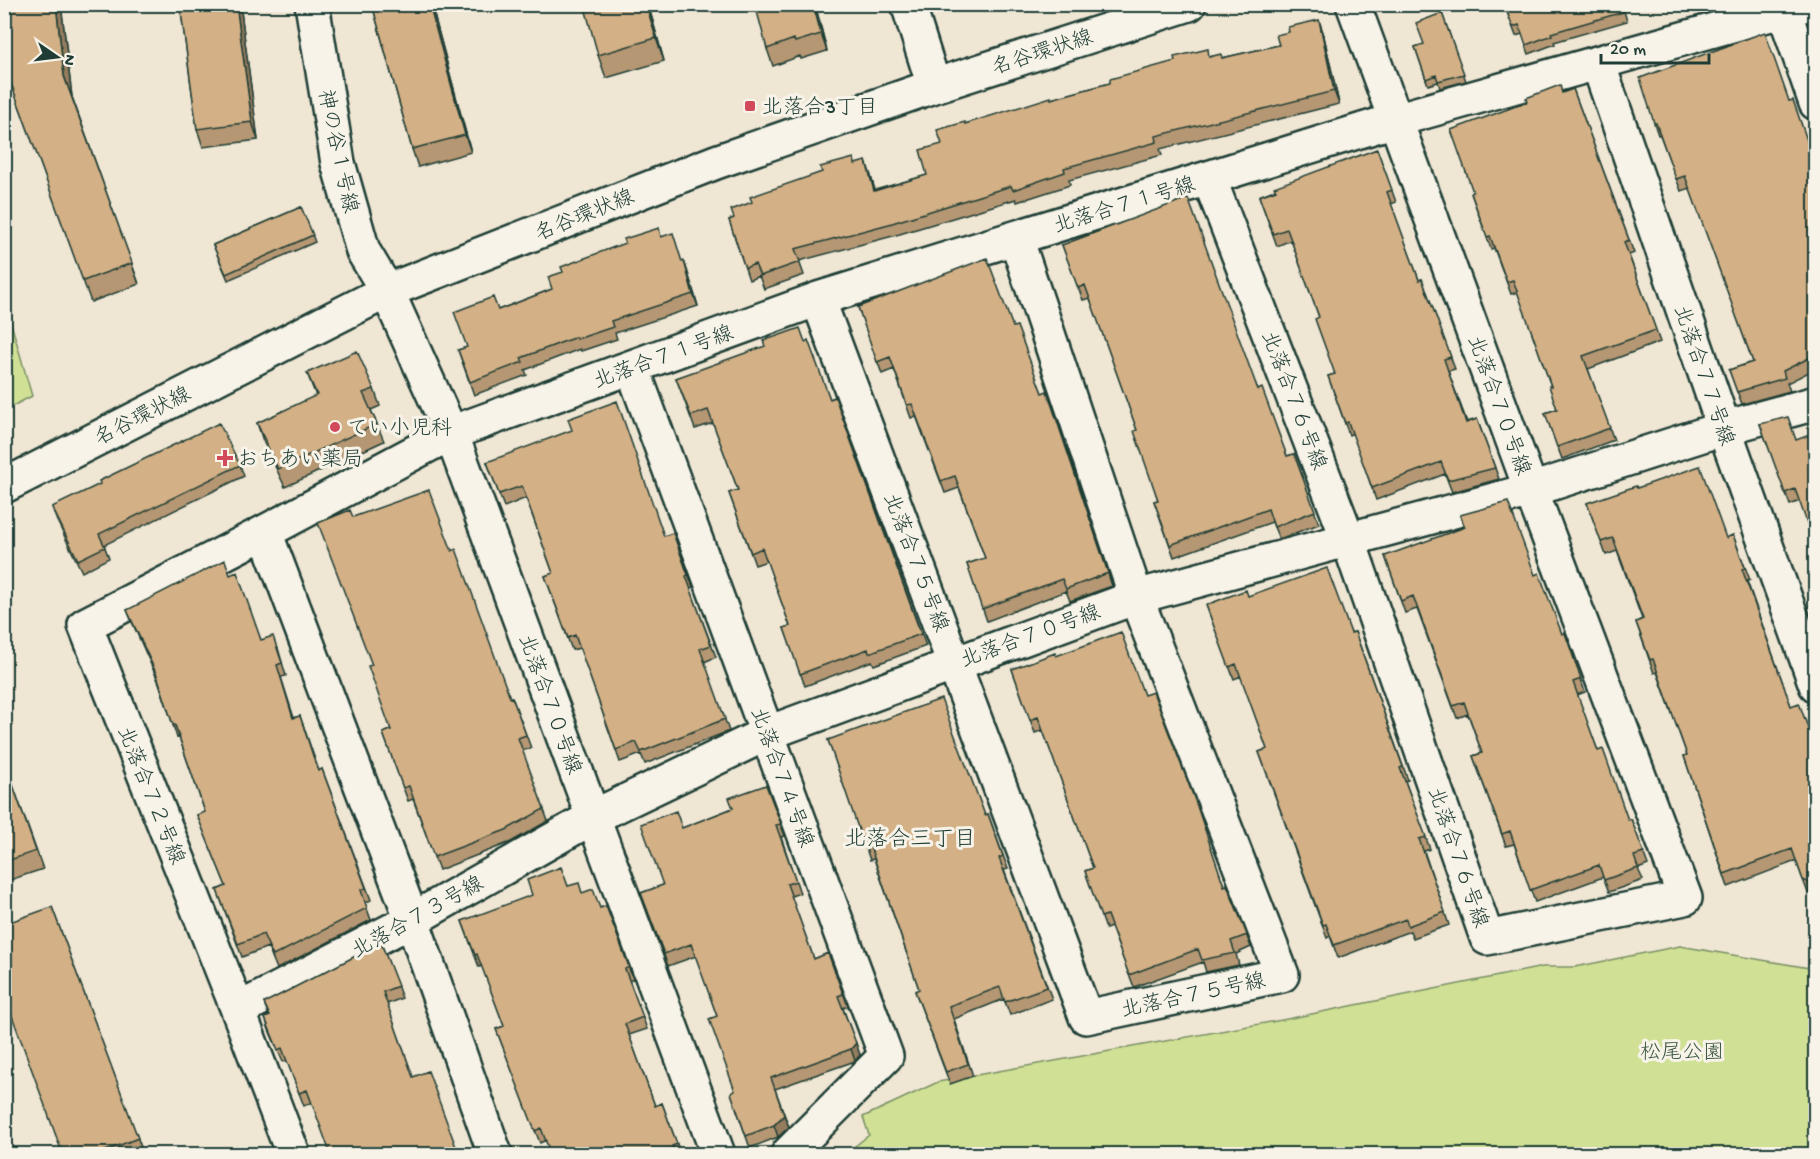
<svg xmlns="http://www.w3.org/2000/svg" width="1820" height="1159" font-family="'Gochi Hand','Klee One',sans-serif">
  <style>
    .green { fill: #d0e195; stroke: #788f64; stroke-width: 1.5 }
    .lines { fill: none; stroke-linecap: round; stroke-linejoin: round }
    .minor-casing { stroke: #1f3d34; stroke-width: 38 }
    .tertiary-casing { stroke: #1f3d34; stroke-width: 38 }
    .minor { stroke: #f7f3e8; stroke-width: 33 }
    .tertiary { stroke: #f7f3e8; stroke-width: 33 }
    .wall { fill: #b69773; stroke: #1f3d34; stroke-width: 1.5 }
    .shaded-wall { fill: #947b5e; stroke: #1f3d34; stroke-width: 1.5 }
    .building { fill: #d4b086; stroke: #1f3d34; stroke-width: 1.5 }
    .poi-dot { fill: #d1495b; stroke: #f7f3e8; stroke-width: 2 }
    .labels { text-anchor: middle; stroke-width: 6; stroke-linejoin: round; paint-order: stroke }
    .street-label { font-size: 21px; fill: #1f3d34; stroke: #f7f3e8 }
    .poi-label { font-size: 21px; fill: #1f3d34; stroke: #f7f3e8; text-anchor: start }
    .park-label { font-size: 21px; fill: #3a5643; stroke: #f7f3e8 }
    .neighbourhood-label { font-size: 22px; fill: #1f3d34; stroke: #f7f3e8 }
  </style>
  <rect width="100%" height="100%" fill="#f0e6d4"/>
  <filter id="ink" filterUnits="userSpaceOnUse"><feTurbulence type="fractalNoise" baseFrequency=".0167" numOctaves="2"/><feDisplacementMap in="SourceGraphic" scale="12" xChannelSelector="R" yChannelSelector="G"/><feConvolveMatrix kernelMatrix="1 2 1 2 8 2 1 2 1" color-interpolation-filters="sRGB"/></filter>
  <g filter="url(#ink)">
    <path class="green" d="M5,302L32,396L5,410H4Z
      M1680,946L1815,969V1154H845L869,1135L863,1117L938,1082L1282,1020L1543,967H1575Z"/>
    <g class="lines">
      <g class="minor-casing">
        <path id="minor" d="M1784,11L1816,103
          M1598,63L1724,428L1816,685
          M1209,178L1348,539L1487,938L1685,898L1531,490L1724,428L1816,403
          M387,291L451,433L593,817L768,733L1136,597L1531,490L1353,4
          M818,299L1086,1017L1282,975L1136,597L1016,238
          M632,367L886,1056L788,1154
          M265,532L412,920L495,1154
          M238,1010L412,920L593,817L718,1154
          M293,1154L238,1010L85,625L265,532L451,433L818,299L1395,120L1806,4"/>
      </g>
      <g class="tertiary-casing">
        <path id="tertiary" d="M312,4L338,163L363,251L387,291
          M908,4L934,86
          M4,486L387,291L716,162L934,86L1189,4"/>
      </g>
      <use href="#minor" class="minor"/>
      <use href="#tertiary" class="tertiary"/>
    </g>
    <path class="wall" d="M4,4H61L72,97L139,284L91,302L4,64Z
      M180,4H240L258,140L203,147L197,129Z
      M372,4H431L471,152L418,167L412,149Z
      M648,4L664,61L606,78L598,55Z
      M815,4L827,51L801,59L800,56L773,66L767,49Z
      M1504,4H1622L1627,21L1554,42L1555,44L1529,54L1522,34L1516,36Z
      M1692,4H1715L1694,11Z
      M1442,13L1466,81L1440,88L1438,82L1428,85L1415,47L1424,44Z
      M1323,32L1339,104L1160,149L1162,155L1069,180L1070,185L1017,202L1016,199L893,236L799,261L804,275L764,289L759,276L749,280L729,220L734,218L752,202L822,172L856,164L870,173L875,190L927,175L942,144L965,124L1051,99L1210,56L1222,58L1279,45Z
      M1573,89L1634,253L1629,255L1660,342L1588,369L1614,440L1562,459L1545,413L1557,409L1551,386L1518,292L1511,294L1494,248L1491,249L1471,193L1473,192L1562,93Z
      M1789,101L1815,162V369L1787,383L1790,391L1742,404L1729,370L1753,362L1690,188L1681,191L1660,135H1658L1654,123Z
      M1377,149L1396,202L1391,204L1419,280L1422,279L1455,369L1448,371L1467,422L1477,419L1499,479L1452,492L1445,474L1376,500L1353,433L1349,435L1328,376L1335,374L1319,317L1291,240L1277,246L1259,196Z
      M301,207L315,242L228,280L213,245Z
      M662,237L683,262L684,261L698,306L615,333L617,339L581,351L580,349L525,370L527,375L474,395L458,350L467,347L498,310L552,289L563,272Z
      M1062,245L1258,390L1287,456L1294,454L1319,524L1279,539L1272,522L1174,557L1154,501L1158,500L1137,430L1090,298L1083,300Z
      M858,307L1013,327L1042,393L1052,404L1112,586L1070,601L1066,591L987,621L967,564L985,558L959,488L945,493L916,416L911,418L894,369L882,374Z
      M805,342L830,399L835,397L926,646L874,665L872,661L805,686L784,628L790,626L767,561L755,565L729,493L738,490L713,423L695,429L676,378Z
      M307,373L374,389L380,406L371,410L384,441L285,487L263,441L257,423L316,396Z
      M1760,424L1796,440L1800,501L1790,505Z
      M487,462L664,536L673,533L693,587L690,588L716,657L704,662L729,731L645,764L641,754L620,762L580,648L572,650L545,576L553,573L526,498L504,507Z
      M240,465L244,476L104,545L109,558L82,572L56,519L52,507Z
      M1637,488L1726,538L1733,535L1750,580L1747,581L1791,706L1815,747V896L1808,893L1796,861L1728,887L1684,756L1687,755L1657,672L1654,673L1636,622L1642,619L1617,551L1606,555L1587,503Z
      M353,517L452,551L510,698L512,697L531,748L522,751L548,821L511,842L439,870L413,799L408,801L383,733L391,730L372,665Z
      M1385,556L1535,575L1562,634L1569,646L1585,692L1577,695L1598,751L1628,820L1631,819L1648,865L1638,869L1643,880L1609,892L1603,877L1535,902L1514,844L1506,846L1473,756L1482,753L1468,714L1457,718L1417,609L1405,613Z
      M230,575L261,640L278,648L286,676L281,677L294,718L300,716L319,771L322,769L371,900L365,903L371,920L277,969L268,947L242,957L217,890L226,886L197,815L205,812L179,737L177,738L173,725L159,683L132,622L127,610Z
      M1248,596L1351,633L1355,632L1408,780L1405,781L1430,849L1424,851L1449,925L1413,938L1410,931L1338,958L1330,936L1327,938L1259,752L1267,749L1241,676L1234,679L1206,605Z
      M1056,656L1144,695L1224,886L1227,885L1251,947L1236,954L1239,965L1206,972L1203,962L1134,987L1111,927L1106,929L1085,871L1093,868L1043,730L1035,733L1012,669Z
      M828,740L985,815L988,814L1008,869L1004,870L1052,999L1010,1015L1004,999L954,1019L973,1076L950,1084L915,991L919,989L874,859L870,860Z
      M4,760L43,869L4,882Z
      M766,785L785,836L781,837L800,893L791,896L814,959L828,953L848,1006L843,1008L860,1055L855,1061L775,1089L789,1127L778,1137L750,1148L731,1093L735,1091L717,1016L696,956L668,966L641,893L663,885L682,828L733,808Z
      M582,893L600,908L606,906L633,979L629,981L647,1029L629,1035L655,1106L662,1103L681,1155H551L546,1140L540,1143L496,1029L504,1026L482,966L479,967L462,921Z
      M52,907L144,1155H63Z
      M381,943L402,998L387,1004L413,1077L459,1155L312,1102L304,1106L287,1061L283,1062L269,1030L265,1018L269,1016L264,1003Z"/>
    <path class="shaded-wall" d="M56,4H61L72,97L139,284L64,76Z
      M236,4H240L258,140L252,122Z
      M429,4H431L471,152L465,135Z
      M646,4H648L664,61L656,38Z
      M813,4H815L827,51L821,34Z
      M1319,20L1323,32L1339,104L1334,91Z
      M866,161L870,173L878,203L874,191Z
      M684,261L688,273L698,306L693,294Z
      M856,1043L860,1055L855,1061L851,1049Z
      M784,1115L789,1127L778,1137L774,1125Z"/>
    <path class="building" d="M4,4H56L64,76L132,263L83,281L4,64Z
      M180,4H236L252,122L197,129Z
      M372,4H429L465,135L412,149Z
      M584,4H646L656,38L598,55Z
      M755,4H813L821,34L795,42L794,39L767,49Z
      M1504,4H1621L1623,12L1551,33L1552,35L1526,45L1519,25L1513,27Z
      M1442,13L1464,74L1438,81L1436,75L1426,79L1415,47L1424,44L1416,23Z
      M1319,20L1334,91L1156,136L1157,142L1064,168L1065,172L1013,190L1011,186L889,224L795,249L800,262L760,276L755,264L745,268L729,220L734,218L731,210L752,202L750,197L822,172L820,167L854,158L855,164L866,161L874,191L927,175L920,150L942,144L937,130L965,122V124L1051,97V99L1110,83V79L1175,61L1174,57L1208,49L1209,57L1221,54L1222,58L1279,45L1276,35L1289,32L1288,27Z
      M1765,32L1789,101L1793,100L1815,163V355L1783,371L1785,378L1737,392L1729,370L1753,362L1685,176L1676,179L1656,123H1654L1640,78Z
      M1560,85L1562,93L1573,89L1629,240L1624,242L1656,330L1583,356L1610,428L1557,447L1545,413L1557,409L1549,386H1551L1513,280L1507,282L1490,236L1487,237L1471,193L1473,192L1451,130L1527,102L1526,98Z
      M1377,149L1392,190L1387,192L1419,280L1422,279L1451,357L1444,359L1466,423L1477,419L1495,468L1448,480L1441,462L1372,488L1348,422L1345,423L1328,376L1335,374L1315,319L1319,317L1287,229L1273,234L1259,196L1276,190L1274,187Z
      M1188,198L1258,390L1262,388L1287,456L1294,454L1315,511L1274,527L1268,509L1170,545L1154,501L1158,500L1134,431L1137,430L1085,285L1078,288L1062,245Z
      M301,207L313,235L226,274L213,245Z
      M659,228L661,237L673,233L682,262L684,261L693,294L611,321L613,327L577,339L576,337L521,358L523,362L470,382L458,350L467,347L454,312L493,297L498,310L552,289L548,277L563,272L561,267L625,243L624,239Z
      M987,258L1013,327L1017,326L1042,393L1047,391L1108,573L1066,589L1062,579L982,609L967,564L985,558L955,476L941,481L912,404L907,405L890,357L877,362L858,307Z
      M800,328L805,342L808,340L830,399L835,397L921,634L869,653L868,649L800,674L784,628L790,626L762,548L751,553L729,493L738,490L708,410L691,416L676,378L765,346L763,341Z
      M357,351L374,389L363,393L377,424L278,469L257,423L317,395L307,373Z
      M617,401L664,536L673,533L688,575L686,576L711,645L700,649L725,719L641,752L636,742L616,750L575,635L568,638L545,576L553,573L522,486L499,494L487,462L572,430L568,419Z
      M1788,417L1796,440L1815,433V545L1795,489L1785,493L1760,424Z
      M219,423L240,465L99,534L105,547L78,560L52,507L100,484L99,481Z
      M1700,466L1726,538L1733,535L1745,568L1742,569L1791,706L1799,703L1815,747V885L1803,880L1792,849L1724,874L1684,756L1687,755L1653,659L1650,660L1636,622L1643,619L1613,538L1601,542L1587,503L1636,486L1637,488Z
      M429,490L452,551L456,549L510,698L512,697L526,735L518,738L544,809L506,830L434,857L409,786L403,788L383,733L391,730L368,666L372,665L318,523L350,510L353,517Z
      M1508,502L1535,575L1539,573L1562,634L1565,633L1581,679L1573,682L1598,751L1603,749L1628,820L1631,819L1644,853L1634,856L1638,868L1604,880L1599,865L1530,890L1510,831L1502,834L1473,756L1482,753L1464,702L1453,706L1413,596L1401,601L1385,556L1465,527L1460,515Z
      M225,560L230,575L237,572L261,640L273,636L282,663L277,665L293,718L300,716L318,771L322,769L366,888L361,890L367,908L273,956L263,934L238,944L217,890L226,886L197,815L205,812L175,725H173L157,675L127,610Z
      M1327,568L1351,633L1355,632L1403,767L1400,768L1426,837L1419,839L1445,912L1408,926L1406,919L1334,945L1326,924L1323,925L1259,752L1267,749L1236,664L1229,667L1206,605L1246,590L1248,596Z
      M1121,632L1144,695L1153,692L1196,803L1224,886L1227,885L1247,935L1231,941L1235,953L1202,960L1198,949L1129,975L1107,915L1101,917L1085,871L1093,868L1038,717L1030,720L1012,669L1055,653L1056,656Z
      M941,699L985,815L988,814L1003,856L999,858L1047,987L1005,1002L1000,987L949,1006L968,1064L946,1072L915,991L919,989L870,846L865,848L828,740Z
      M4,760L36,851L4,862Z
      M766,785L781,824L776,825L796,881L787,884L814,959L828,953L843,994L838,996L856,1043L851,1049L771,1078L784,1115L774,1125L746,1136L731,1093L735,1091L709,1019L717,1016L691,944L664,954L641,893L663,885L641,824L676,811L682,828L733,808L729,798Z
      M561,867L568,886L579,883L582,893L593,889L600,908L606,906L629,967L625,969L643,1017L625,1024L655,1106L662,1103L677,1144L672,1146L675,1155H551L541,1128L535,1131L496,1029L504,1026L477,954L475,955L462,921L532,895L527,880Z
      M52,907L138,1138L95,1155H63L4,994V924Z
      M381,943L398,986L383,992L413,1077L428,1071L459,1155H331L307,1090L299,1093L282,1048L278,1050L265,1018L270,1016L264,1003Z"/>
  </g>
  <g class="poi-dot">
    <rect x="744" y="100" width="12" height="12" rx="3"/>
    <circle cx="335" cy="427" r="6"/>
    <path d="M222 449h6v6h6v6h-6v6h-6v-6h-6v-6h6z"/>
  </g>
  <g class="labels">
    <g class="street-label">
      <text transform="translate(1042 51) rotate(-18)" y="7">名谷環状線</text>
      <text transform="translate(339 151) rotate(78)" y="7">神の谷１号線</text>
      <text transform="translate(1124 204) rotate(-17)" y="7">北落合７１号線</text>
      <text transform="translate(584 214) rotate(-22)" y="7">名谷環状線</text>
      <text transform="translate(663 356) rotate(-20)" y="7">北落合７１号線</text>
      <text transform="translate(1705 375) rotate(71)" y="7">北落合７７号線</text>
      <text transform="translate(1295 400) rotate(69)" y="7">北落合７６号線</text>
      <text transform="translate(1500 405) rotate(70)" y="7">北落合７０号線</text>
      <text transform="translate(142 415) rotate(-27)" y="7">名谷環状線</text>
      <text transform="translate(917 562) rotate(69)" y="7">北落合７５号線</text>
      <text transform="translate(1030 635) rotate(-20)" y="7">北落合７０号線</text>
      <text transform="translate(551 704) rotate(70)" y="7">北落合７０号線</text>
      <text transform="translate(783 777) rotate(70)" y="7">北落合７４号線</text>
      <text transform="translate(152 795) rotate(68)" y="7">北落合７２号線</text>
      <text transform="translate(1459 857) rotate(71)" y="7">北落合７６号線</text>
      <text transform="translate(417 916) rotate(-29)" y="7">北落合７３号線</text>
      <text transform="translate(1193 994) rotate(-12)" y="7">北落合７５号線</text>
    </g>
    <g class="poi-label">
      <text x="762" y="113">北落合3丁目</text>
      <text x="347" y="434">てい小児科</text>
      <text x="237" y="465">おちあい薬局</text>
    </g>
    <g class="park-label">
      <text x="1682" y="1058">松尾公園</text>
    </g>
    <g class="neighbourhood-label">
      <text x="910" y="845">北落合三丁目</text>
    </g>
  </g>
  <rect width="1820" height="1159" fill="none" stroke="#f7f3e8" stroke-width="24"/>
  <rect x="12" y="12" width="1796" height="1135" fill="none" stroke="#1f3d34" stroke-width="2" filter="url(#ink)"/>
  <g transform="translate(57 57) rotate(104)" stroke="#f7f3e8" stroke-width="4.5" paint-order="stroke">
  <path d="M0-4.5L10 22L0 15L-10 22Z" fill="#1f3d34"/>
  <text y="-9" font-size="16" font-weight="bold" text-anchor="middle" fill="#1f3d34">N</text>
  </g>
  <path d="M1601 54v9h108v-9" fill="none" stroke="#1f3d34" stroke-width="3"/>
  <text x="1610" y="54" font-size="18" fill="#1f3d34" stroke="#f7f3e8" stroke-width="4.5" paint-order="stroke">20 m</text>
</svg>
